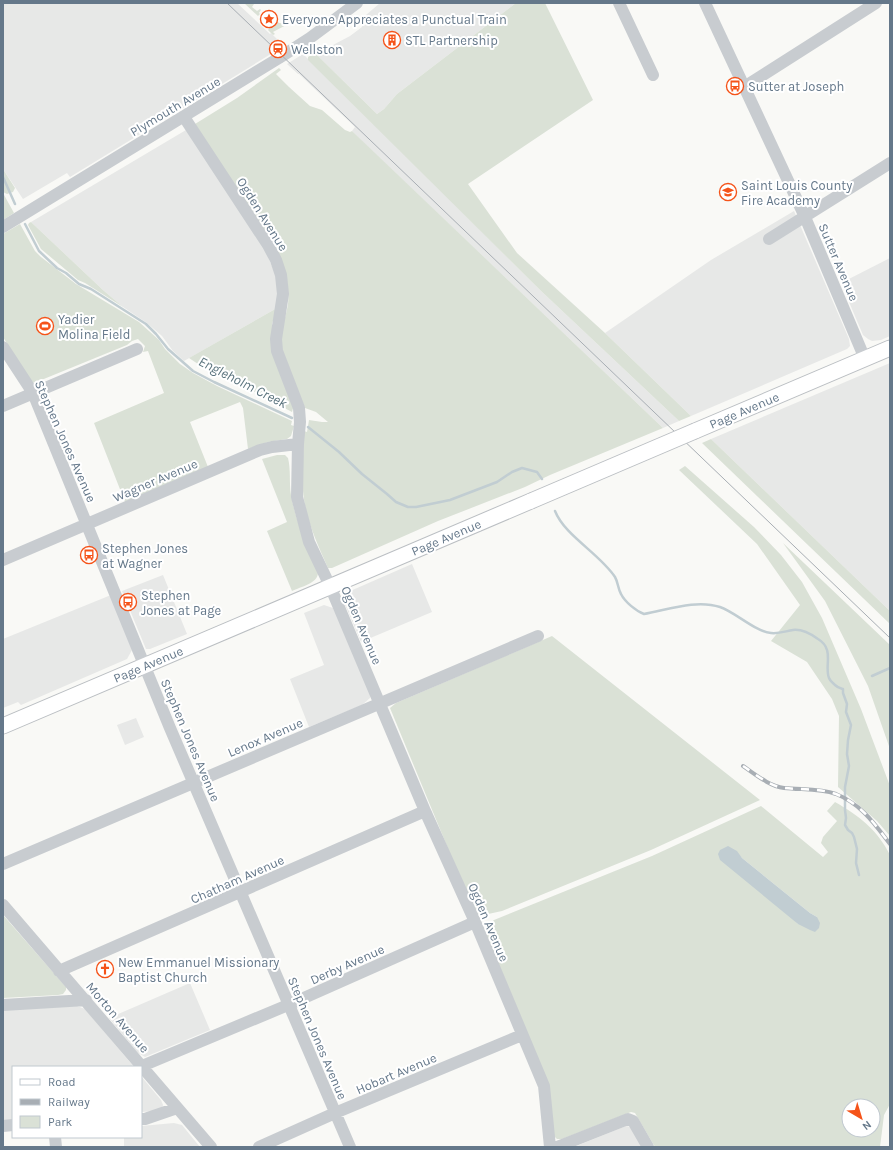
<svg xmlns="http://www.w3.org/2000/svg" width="893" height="1150" font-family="Karla,sans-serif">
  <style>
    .built { fill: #e7e8e7 }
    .green { fill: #dae1d6; fill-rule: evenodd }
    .water { fill: #c1cdd2 }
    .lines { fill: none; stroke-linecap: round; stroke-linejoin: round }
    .stream { stroke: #c1cdd2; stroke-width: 2.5 }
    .major-casing { stroke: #bbbfc3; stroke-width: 17 }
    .minor { stroke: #c8ccd0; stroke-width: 12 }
    .major { stroke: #fff; stroke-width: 15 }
    .tram { stroke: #a8aeb4; stroke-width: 1 }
    .rail-casing { stroke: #a8aeb4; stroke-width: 4 }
    .rail { stroke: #fff; stroke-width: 2.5; stroke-dasharray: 8; stroke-linecap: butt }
    .major-bridge-casing { stroke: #bbbfc3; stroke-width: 17; stroke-linecap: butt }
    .major-bridge { stroke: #fff; stroke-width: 15 }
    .labels { text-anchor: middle; stroke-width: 4; stroke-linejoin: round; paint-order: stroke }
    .poi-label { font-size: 13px; fill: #65788a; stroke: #fff; text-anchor: start }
    .street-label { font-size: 13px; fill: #65788a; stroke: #fff }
    .water-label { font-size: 14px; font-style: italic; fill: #5b747e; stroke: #fff }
  </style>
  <rect width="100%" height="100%" fill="#f9f9f6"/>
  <path class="built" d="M3,3H237L270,34L271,33L284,46L70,177L67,173L23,199L3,169Z
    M380,3H516L397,94L384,109L377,114L316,54L350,36L362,27L366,15Z
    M303,54L540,290L679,421L663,428L364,143L352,131L355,127L299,74H298L287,64Z
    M186,130L264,247L276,276L278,293L277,308L184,361L173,351L162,336L147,323L123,307L103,290L31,222Z
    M794,211L849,339L850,346L847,349L691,416L605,333L711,260Z
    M890,258V336L881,340L872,341L868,339L863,335L841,283Z
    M890,363V611L711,439Z
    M412,564L432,612L361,642L343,600L344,596L348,592Z
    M163,575L187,634L150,649H146L122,591Z
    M111,595L132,650L127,659L21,705L18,702L3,708V639Z
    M324,605L333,608L336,614L370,693V698L362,705L309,727L290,679L324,665L304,613Z
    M136,718L144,737L125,745L117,725Z
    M190,983L210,1030L145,1057L137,1052L109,1018Z
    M77,1006L85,1009L134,1067H13V1120L3,1121V1010Z
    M141,1076L161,1100L163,1105L162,1108L157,1111L141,1112Z
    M174,1123L182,1125L200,1147H124V1137H141V1126Z
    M626,1126L631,1127L644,1147H574Z"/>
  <path class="green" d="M244,3H253L254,4L252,7L257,11L260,9L261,10L259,13L260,14L258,16Z
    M516,3H545L593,100L468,184L517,253L605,333L691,416L679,421L540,290L308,60V57L315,53L377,114L384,109L397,94Z
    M269,14L279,23L288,24L273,32L275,34L273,35L268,30L270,27L262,20Z
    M279,68L281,70L276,74L289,87L310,106L322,110L345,130L350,132L352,131L663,428L550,475L525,487L438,521L332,568H328C317,543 305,518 303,491C301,471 304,451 304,431L307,432L309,420L322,422H328L316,412L305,408C298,389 283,363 281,344C280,331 286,317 288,304C290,285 284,265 276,248L195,124L237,98Z
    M3,169L15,188L13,192L7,194L3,192Z
    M3,193L14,213L3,220Z
    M31,222L103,290L123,307L85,283L78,280L41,249L28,225L29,223Z
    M20,224L35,251L41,257L76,284L139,322L159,340L165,349L180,364L193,373L217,386L292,421L291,425L294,426L291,436L287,439L268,442L248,449L243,408L240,402L190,422L208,467L125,502L94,423L164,393L148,351L143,352L145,346L138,339L132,341L127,345L34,383L29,379L3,337V234Z
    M277,308L272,324L294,405L292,412L233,380L216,376L189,358Z
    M711,439L890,611V624L702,443Z
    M277,455H285L288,458C291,470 289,483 291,495C296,522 307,547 318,572C319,583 301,587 292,591L267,531L287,522L262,459Z
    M685,466L754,527L781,555L802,582L822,618L861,709L890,786V836L877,821L838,787L839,716L832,699L807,662L771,641L800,605L757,544L679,470Z
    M783,543L890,645V749L868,686L825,601Z
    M552,636L760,800L651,850L502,911L479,916L473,909L390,708L396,703Z
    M835,802C859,816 877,829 890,855V1104L884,1115L880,1147H655L635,1113L631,1112L562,1139H557L554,1136L545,1075L484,929L494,920L652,856L761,806L823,857L828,852L821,843L823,837L837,821L827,811ZM733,848L742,858L810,913L817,917L798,924ZM849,1106H873V1130H849Z
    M3,915L66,987V990L63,994L58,995L3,998Z"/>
  <path class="water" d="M728,846L737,851L742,858L810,913L817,917L820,923L819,928L815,932L810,930L798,924L720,860L718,854L720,850Z"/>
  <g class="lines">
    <path class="stream" d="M3,177L15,204
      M25,224L39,251L57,268L66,273L79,284L91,289L146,324L156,334L168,349L193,371L214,382L292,418
      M308,427L339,452L362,474L387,494L396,502L408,507H416L450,500L497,482L512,472L522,468L537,472L542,479
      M555,511C565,536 599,553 615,577C618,582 618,589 621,594C625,602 636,611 644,614C667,610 696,599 720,607C735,612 756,632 771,633C779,634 786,631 793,630C801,629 811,634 818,639C835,649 824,666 829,678C830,681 833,683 835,685C838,688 839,688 843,689V693L847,704L846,712L851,725L848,740L847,754L849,766L845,787V810L846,818L845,825L848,830L852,833L854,837L857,849L856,863L859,875
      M872,676L890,668"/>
    <g class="major-casing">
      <path id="major" d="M695,431L890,348
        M3,726L531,501"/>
    </g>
    <path class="minor" d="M619,3L653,75
      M705,3L805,217L865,359
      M744,87L876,3
      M184,117L268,245L276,260L281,275L283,294L276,339L277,351L299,408L300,422L298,444L297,497L309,542L330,586L425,811L476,924L544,1086L550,1147
      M3,227L279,58L310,38L357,3
      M769,239L890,163
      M3,347L33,393L170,728L350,1147
      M3,406L137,349
      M3,560L260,450L272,447L298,444
      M3,864L538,636
      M3,905L211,1147
      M59,971L425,811
      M3,1005L86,1000
      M142,1066L288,1005L475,922
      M141,1119H145L177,1108
      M3,1126L13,1125
      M55,1137L56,1147
      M259,1147L335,1113L522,1035
      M557,1147L628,1119L633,1121L648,1147"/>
    <use href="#major" class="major"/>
    <path class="tram" d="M227,3L890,638"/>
    <g class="rail-casing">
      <path id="rail" d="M743,766C755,774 769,786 784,788C801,790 819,788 836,794C861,804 874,823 890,844"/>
    </g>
    <use href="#rail" class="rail"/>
    <g class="major-bridge-casing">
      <path id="major-bridge" d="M531,501L695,431"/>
    </g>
    <use href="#major-bridge" class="major-bridge"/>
  </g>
  <defs>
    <g id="sight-ring" transform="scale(0.9)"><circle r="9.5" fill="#fff" stroke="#f55319" stroke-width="1.5"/><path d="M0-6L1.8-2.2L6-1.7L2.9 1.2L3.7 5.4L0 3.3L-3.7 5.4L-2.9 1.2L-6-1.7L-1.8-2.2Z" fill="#f55319"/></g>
    <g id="building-ring" transform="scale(0.9)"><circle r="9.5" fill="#fff" stroke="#f55319" stroke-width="1.5"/><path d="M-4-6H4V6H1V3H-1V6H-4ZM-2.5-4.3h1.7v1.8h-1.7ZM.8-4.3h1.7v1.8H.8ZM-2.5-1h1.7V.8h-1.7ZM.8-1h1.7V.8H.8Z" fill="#f55319"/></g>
    <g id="station-ring" transform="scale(0.9)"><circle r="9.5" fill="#fff" stroke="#f55319" stroke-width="1.5"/><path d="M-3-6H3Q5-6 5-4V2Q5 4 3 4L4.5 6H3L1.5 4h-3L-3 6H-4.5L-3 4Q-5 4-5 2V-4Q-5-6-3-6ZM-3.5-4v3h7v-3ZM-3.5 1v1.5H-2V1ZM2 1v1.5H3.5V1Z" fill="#f55319"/></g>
    <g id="bus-ring" transform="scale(0.9)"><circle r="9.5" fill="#fff" stroke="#f55319" stroke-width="1.5"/><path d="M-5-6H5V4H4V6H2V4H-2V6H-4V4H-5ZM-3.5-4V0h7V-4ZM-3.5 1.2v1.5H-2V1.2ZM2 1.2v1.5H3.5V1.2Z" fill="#f55319"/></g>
    <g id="school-ring" transform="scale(0.9)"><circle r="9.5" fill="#fff" stroke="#f55319" stroke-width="1.5"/><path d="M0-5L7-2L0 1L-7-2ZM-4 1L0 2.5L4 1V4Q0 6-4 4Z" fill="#f55319"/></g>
    <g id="stadium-ring" transform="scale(0.9)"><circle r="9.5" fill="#fff" stroke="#f55319" stroke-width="1.5"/><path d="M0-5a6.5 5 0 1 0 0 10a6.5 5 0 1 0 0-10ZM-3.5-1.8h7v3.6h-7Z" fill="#f55319"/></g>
    <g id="church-ring" transform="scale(0.9)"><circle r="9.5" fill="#fff" stroke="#f55319" stroke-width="1.5"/><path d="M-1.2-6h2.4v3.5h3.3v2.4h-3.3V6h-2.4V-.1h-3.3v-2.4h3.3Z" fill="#f55319"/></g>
  </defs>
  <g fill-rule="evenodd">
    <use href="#sight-ring" x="269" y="19"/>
    <use href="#building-ring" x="392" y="40"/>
    <use href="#station-ring" x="278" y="49"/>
    <use href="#bus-ring" x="735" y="86"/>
    <use href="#school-ring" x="728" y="192"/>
    <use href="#stadium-ring" x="45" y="326"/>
    <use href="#bus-ring" x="89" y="555"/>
    <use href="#bus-ring" x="128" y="602"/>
    <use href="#church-ring" x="105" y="969"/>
  </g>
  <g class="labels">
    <g class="poi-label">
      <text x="282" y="24">Everyone Appreciates a Punctual Train</text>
      <text x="405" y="45">STL Partnership</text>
      <text x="291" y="54">Wellston</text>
      <text x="748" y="91">Sutter at Joseph</text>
      <text x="741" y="190">Saint Louis County<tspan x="741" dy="15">Fire Academy</tspan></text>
      <text x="58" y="324">Yadier<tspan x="58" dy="15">Molina Field</tspan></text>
      <text x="102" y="553">Stephen Jones<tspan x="102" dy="15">at Wagner</tspan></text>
      <text x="141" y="600">Stephen<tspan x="141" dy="15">Jones at Page</tspan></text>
      <text x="118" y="967">New Emmanuel Missionary<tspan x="118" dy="15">Baptist Church</tspan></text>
    </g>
    <g class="street-label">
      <text transform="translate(175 106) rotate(-31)" y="5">Plymouth Avenue</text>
      <text transform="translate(263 214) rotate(58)" y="5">Ogden Avenue</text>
      <text transform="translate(839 262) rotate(67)" y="5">Sutter Avenue</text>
      <text transform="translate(744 410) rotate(-23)" y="5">Page Avenue</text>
      <text transform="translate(66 441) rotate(66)" y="5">Stephen Jones Avenue</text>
      <text transform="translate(155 480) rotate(-23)" y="5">Wagner Avenue</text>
      <text transform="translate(446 537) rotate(-23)" y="5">Page Avenue</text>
      <text transform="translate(362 625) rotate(67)" y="5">Ogden Avenue</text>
      <text transform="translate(148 664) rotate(-23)" y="5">Page Avenue</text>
      <text transform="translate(265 737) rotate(-23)" y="5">Lenox Avenue</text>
      <text transform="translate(191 740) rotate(67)" y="5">Stephen Jones Avenue</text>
      <text transform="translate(237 879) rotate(-24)" y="5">Chatham Avenue</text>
      <text transform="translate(489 922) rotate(67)" y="5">Ogden Avenue</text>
      <text transform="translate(347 964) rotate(-24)" y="5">Derby Avenue</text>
      <text transform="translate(118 1017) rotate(49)" y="5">Morton Avenue</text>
      <text transform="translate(318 1038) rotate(67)" y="5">Stephen Jones Avenue</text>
      <text transform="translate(396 1073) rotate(-23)" y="5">Hobart Avenue</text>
    </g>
    <g class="water-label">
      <text transform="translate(243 382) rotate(27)" y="5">Engleholm Creek</text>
    </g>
  </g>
  <rect width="893" height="1150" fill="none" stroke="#65788a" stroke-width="8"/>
  <rect x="12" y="1066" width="130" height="72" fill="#ffffff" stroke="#c1c9d0"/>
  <rect x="20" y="1079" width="20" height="6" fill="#ffffff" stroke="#c1c9d0"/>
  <text x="48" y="1086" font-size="12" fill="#65788a">Road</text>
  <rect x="20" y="1099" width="20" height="6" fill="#a8aeb4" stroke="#c1c9d0"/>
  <text x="48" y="1106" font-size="12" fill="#65788a">Railway</text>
  <rect x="20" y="1116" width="20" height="12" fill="#dae1d6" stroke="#c1c9d0"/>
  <text x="48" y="1126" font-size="12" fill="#65788a">Park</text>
  <g transform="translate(861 1118) rotate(142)"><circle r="19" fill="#ffffff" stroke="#c1c9d0"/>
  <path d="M0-3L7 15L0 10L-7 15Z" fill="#f55319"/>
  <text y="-6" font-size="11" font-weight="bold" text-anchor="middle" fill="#65788a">N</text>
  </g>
</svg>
